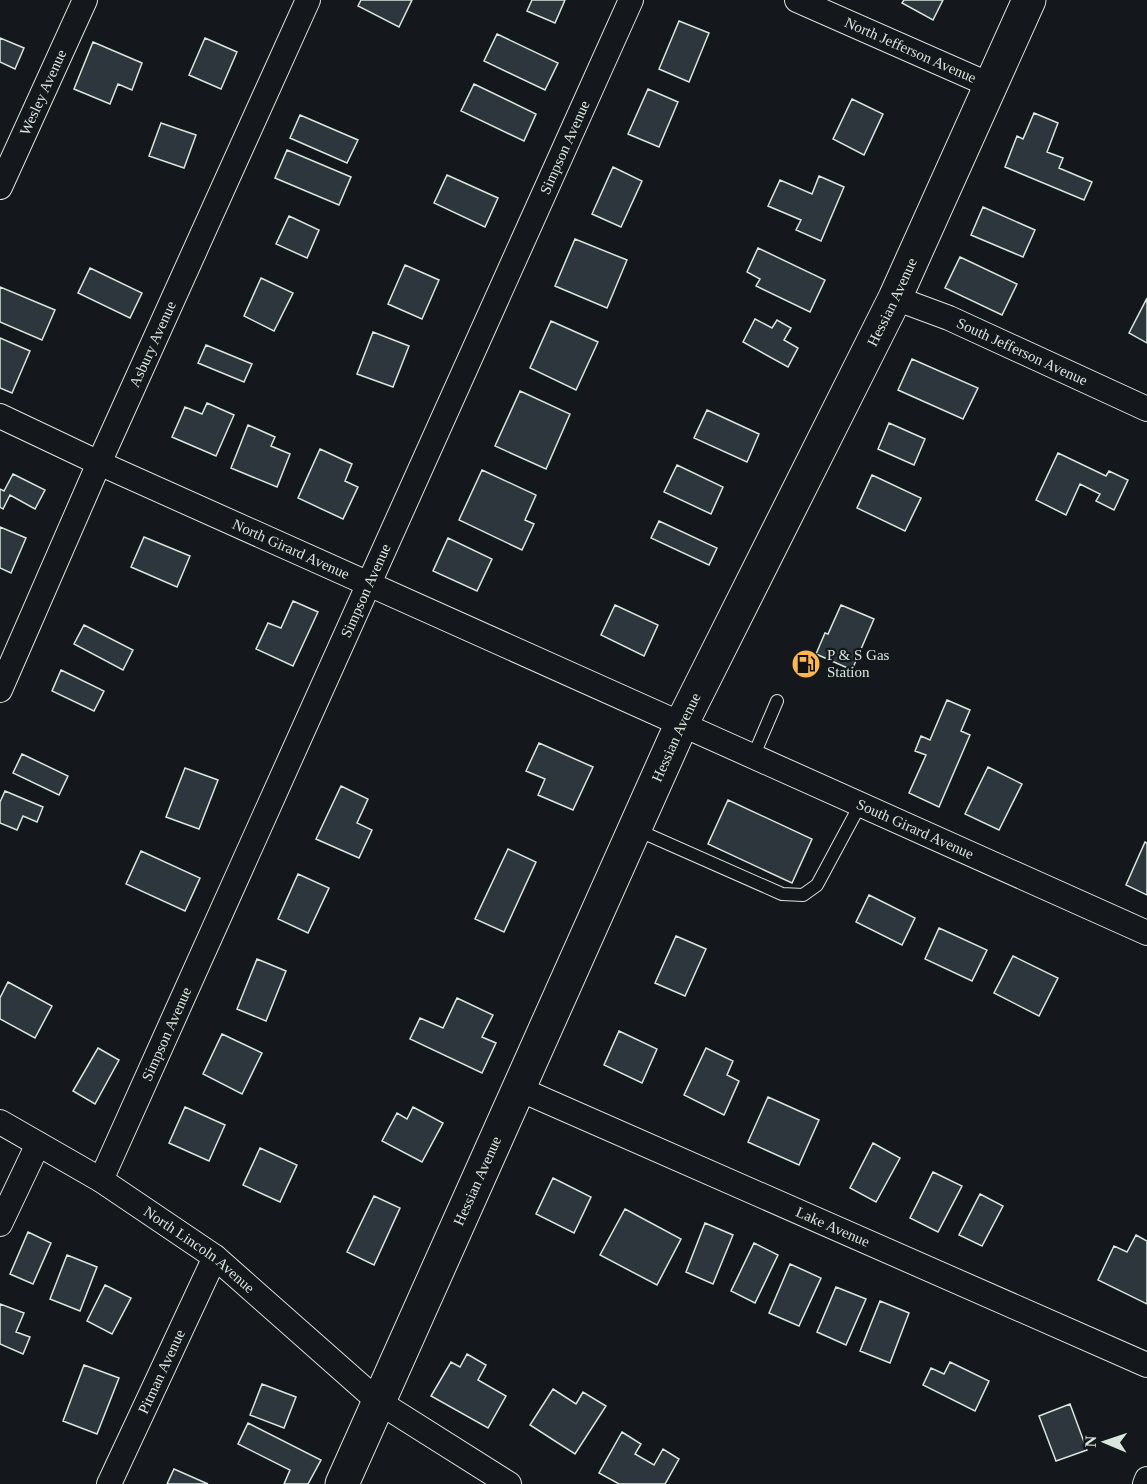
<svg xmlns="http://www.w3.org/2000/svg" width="1147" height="1484" font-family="Georgia,serif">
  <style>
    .building { fill: #2c363c; stroke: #d8e6dc; stroke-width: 1.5 }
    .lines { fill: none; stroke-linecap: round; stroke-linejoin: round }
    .lane-casing { stroke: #d8e6dc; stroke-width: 14 }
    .street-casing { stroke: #d8e6dc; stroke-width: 26 }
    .secondary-casing { stroke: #d8e6dc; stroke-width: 35 }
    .lane { stroke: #14181c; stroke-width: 12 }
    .street { stroke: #14181c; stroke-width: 24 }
    .secondary { stroke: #14181c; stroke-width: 33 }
    .labels { text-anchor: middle; stroke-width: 4.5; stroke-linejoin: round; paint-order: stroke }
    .street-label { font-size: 15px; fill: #d8e6dc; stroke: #14181c }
    .poi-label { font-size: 15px; fill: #d8e6dc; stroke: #14181c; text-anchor: start }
  </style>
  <rect width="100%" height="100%" fill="#14181c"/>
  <path class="building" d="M361,0H412L399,27L358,6Z
    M532,0H565L555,23L527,11Z
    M904,0H943L933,20L902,3Z
    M679,21L709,33L689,82L659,69Z
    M497,34L558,63L545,90L484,61Z
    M0,38L24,48L15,69L0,62Z
    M205,38L237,52L221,89L189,75Z
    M93,42L142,63L132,90L118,84L110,104L74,89Z
    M474,84L536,114L524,141L461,111Z
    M648,89L678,102L659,147L628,134Z
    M852,99L883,114L864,155L833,139Z
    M1034,113L1058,123L1047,152L1063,158L1059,168L1092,182L1084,200L1005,167L1017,136L1023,139Z
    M300,115L358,140L347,163L290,138Z
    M161,123L196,135L184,168L149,156Z
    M287,150L351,177L339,205L275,178Z
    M613,167L642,181L621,227L592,214Z
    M447,175L498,198L485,227L434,203Z
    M819,176L844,187L821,241L796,230L801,220L768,206L780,180L812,194Z
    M983,207L1035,230L1023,257L971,235Z
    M289,216L319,230L307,258L276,244Z
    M575,239L627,260L607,308L555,286Z
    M758,248L825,280L810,312L756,286L760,279L747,272Z
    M960,257L1017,284L1002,315L945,288Z
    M405,265L439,280L422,319L388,304Z
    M90,268L142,293L130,318L78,293Z
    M261,278L293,293L274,331L244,316Z
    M0,287L55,310L42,340L0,322Z
    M1147,298V343L1129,333Z
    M755,319L772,328L777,320L791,328L784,340L798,348L788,367L743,342Z
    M551,321L598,342L576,390L530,368Z
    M373,332L409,346L393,387L357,374Z
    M0,338L30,351L12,393L0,388Z
    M206,345L252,364L244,382L198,363Z
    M912,359L978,388L963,419L898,390Z
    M520,391L570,414L546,469L495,446Z
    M207,403L234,415L216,456L172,437L185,407L202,414Z
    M707,410L759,434L747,462L694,438Z
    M889,423L925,439L914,465L878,449Z
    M248,425L275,437L271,446L290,454L277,487L231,468Z
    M320,449L352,464L345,481L358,487L343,519L298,498Z
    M1058,453L1106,476L1109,471L1128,480L1114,510L1096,501L1100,494L1080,484L1066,515L1036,500Z
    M677,465L723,487L711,514L664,492Z
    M482,470L536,495L525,520L534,524L522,550L459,520Z
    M13,474L45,490L35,509L10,495L3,509L0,507V489L4,491Z
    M872,475L921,498L905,531L857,508Z
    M659,521L717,548L709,565L651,538Z
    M0,527L26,538L11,573L0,568Z
    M144,537L190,556L177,587L131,567Z
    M448,538L492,559L477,591L433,571Z
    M293,601L318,612L293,666L256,649L268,623L281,628Z
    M615,605L658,625L644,656L601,635Z
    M841,605L874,619L852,670L816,654L825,633L828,634Z
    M84,625L133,650L123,670L74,644Z
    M61,670L104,691L94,711L52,691Z
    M947,700L970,710L961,731L970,735L939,807L909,793L926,755L915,751L921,736L930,740Z
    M539,743L593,767L573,810L538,795L545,779L526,771Z
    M22,754L68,776L59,795L13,773Z
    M988,767L1022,784L999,830L965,814Z
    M185,768L218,780L199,829L166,817Z
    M341,786L368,799L357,823L372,830L359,858L316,839Z
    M5,791L43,807L37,822L23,816L17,830L0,823V802Z
    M728,800L812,839L792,883L708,844Z
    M1145,842L1147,843V895L1126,885Z
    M508,849L536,862L504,932L475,919Z
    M141,851L200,878L185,911L126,884Z
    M298,874L329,888L308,933L278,919Z
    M869,895L915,918L902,945L856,922Z
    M939,928L987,950L972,981L925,959Z
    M676,936L706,949L685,996L655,983Z
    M1013,956L1058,978L1039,1016L994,993Z
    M257,959L286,971L266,1021L237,1009Z
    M8,982L52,1006L35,1038L0,1019V998Z
    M457,998L493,1015L482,1037L496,1043L482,1073L410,1039L420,1018L443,1028Z
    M619,1031L657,1049L642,1083L604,1065Z
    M222,1034L262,1053L242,1094L203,1074Z
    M98,1048L119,1060L95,1104L73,1091Z
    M706,1048L733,1061L727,1075L739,1081L724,1115L684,1095Z
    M768,1097L819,1120L799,1165L748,1142Z
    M185,1107L225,1125L209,1161L169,1143Z
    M413,1107L443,1123L422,1162L382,1141L397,1113L407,1119Z
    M873,1143L900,1158L876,1202L850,1188Z
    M260,1148L297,1165L280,1202L243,1185Z
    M933,1172L962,1186L938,1232L910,1218Z
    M553,1178L591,1197L574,1233L536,1214Z
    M980,1194L1003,1206L982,1246L959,1235Z
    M374,1196L400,1208L374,1265L347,1252Z
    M625,1209L681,1239L657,1285L600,1255Z
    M705,1223L733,1235L713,1284L686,1272Z
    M28,1232L51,1243L33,1284L10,1274Z
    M1136,1235L1147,1241V1304L1098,1280L1114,1246L1127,1252Z
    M754,1243L778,1255L755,1303L731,1291Z
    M67,1255L97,1267L80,1311L50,1299Z
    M790,1264L821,1278L799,1326L769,1313Z
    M105,1285L131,1298L112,1334L87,1321Z
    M836,1287L866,1299L846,1345L817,1332Z
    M880,1301L909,1313L890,1363L860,1351Z
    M0,1304L24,1313L16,1332L30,1337L23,1354L0,1344Z
    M467,1354L486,1365L478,1380L506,1396L488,1428L431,1396L451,1362L460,1367Z
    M950,1362L989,1381L975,1411L923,1385L931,1368L944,1374Z
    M84,1365L119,1378L97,1434L63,1421Z
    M262,1384L296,1397L284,1428L250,1415Z
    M553,1389L576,1404L583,1392L606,1406L575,1454L530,1425Z
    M1070,1404L1087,1450L1056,1461L1039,1416Z
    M248,1423L321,1460L308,1484H284L290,1470L238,1444Z
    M622,1432L641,1444L635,1454L654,1465L663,1449L679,1459L665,1484H619L599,1473Z
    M174,1469L208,1484H167Z"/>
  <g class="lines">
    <g class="lane-casing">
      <path id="lane" d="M753,757L777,701
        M635,829L782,894L803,895L817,885L860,805"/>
    </g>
    <g class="street-casing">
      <g id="street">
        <path id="s1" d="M797,0L992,86"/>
        <path id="s2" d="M0,187L85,0"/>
        <path id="s3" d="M895,298L949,318L1147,409"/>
        <path id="s4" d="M0,416L99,463L1147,933"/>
        <path id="s5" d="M0,690L99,463L308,0"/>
        <path id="s6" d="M517,1088L1147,1365"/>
        <path id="s7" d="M0,1122L101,1180L215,1257L379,1402L509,1484"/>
        <path id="s8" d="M101,1180L631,0"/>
        <path d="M0,1224L38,1144"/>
        <path id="s9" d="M109,1484L215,1257"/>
        <path d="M1145,1484L1147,1479"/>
      </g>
    </g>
    <g class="secondary-casing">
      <g id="secondary">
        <path id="s10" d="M342,1484L681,725L895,298L1029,0"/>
      </g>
    </g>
    <use href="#lane" class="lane"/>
    <use href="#street" class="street"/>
    <use href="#secondary" class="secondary"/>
  </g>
  <defs>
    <g id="fuel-disc" transform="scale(1.5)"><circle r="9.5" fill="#ffb74d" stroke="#14181c"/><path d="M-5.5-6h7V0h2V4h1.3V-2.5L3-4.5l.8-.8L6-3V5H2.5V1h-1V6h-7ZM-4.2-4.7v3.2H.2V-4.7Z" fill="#111"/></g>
  </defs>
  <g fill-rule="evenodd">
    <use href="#fuel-disc" x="806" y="664"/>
  </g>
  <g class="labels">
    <g class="street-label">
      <text dy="5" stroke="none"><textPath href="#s1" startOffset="124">North Jefferson Avenue</textPath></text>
      <text dy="5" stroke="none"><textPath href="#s2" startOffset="104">Wesley Avenue</textPath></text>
      <text dy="5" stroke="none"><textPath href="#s8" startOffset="1132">Simpson Avenue</textPath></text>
      <text dy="5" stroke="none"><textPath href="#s10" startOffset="1304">Hessian Avenue</textPath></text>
      <text dy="5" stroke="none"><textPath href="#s5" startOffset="378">Asbury Avenue</textPath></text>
      <text dy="5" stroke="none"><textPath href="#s3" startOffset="138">South Jefferson Avenue</textPath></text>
      <text dy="5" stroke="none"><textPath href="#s4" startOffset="320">North Girard Avenue</textPath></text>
      <text dy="5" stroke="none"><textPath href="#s8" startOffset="646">Simpson Avenue</textPath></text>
      <text dy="5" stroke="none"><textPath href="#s10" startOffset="818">Hessian Avenue</textPath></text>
      <text dy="5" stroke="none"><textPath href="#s4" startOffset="1004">South Girard Avenue</textPath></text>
      <text dy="5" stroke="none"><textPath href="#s8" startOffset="160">Simpson Avenue</textPath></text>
      <text dy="5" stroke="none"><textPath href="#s10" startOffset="332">Hessian Avenue</textPath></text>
      <text dy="5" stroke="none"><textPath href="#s6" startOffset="345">Lake Avenue</textPath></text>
      <text dy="5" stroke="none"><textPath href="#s7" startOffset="237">North Lincoln Avenue</textPath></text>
      <text dy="5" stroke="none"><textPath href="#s9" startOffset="124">Pitman Avenue</textPath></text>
    </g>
    <g class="poi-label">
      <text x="827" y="660">P &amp; S Gas<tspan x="827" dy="17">Station</tspan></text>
    </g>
  </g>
  <g transform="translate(1105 1442) rotate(272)" stroke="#14181c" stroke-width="4.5" paint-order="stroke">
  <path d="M0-4.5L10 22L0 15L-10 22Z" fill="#d8e6dc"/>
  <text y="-9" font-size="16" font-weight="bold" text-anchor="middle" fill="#d8e6dc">N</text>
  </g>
</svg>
